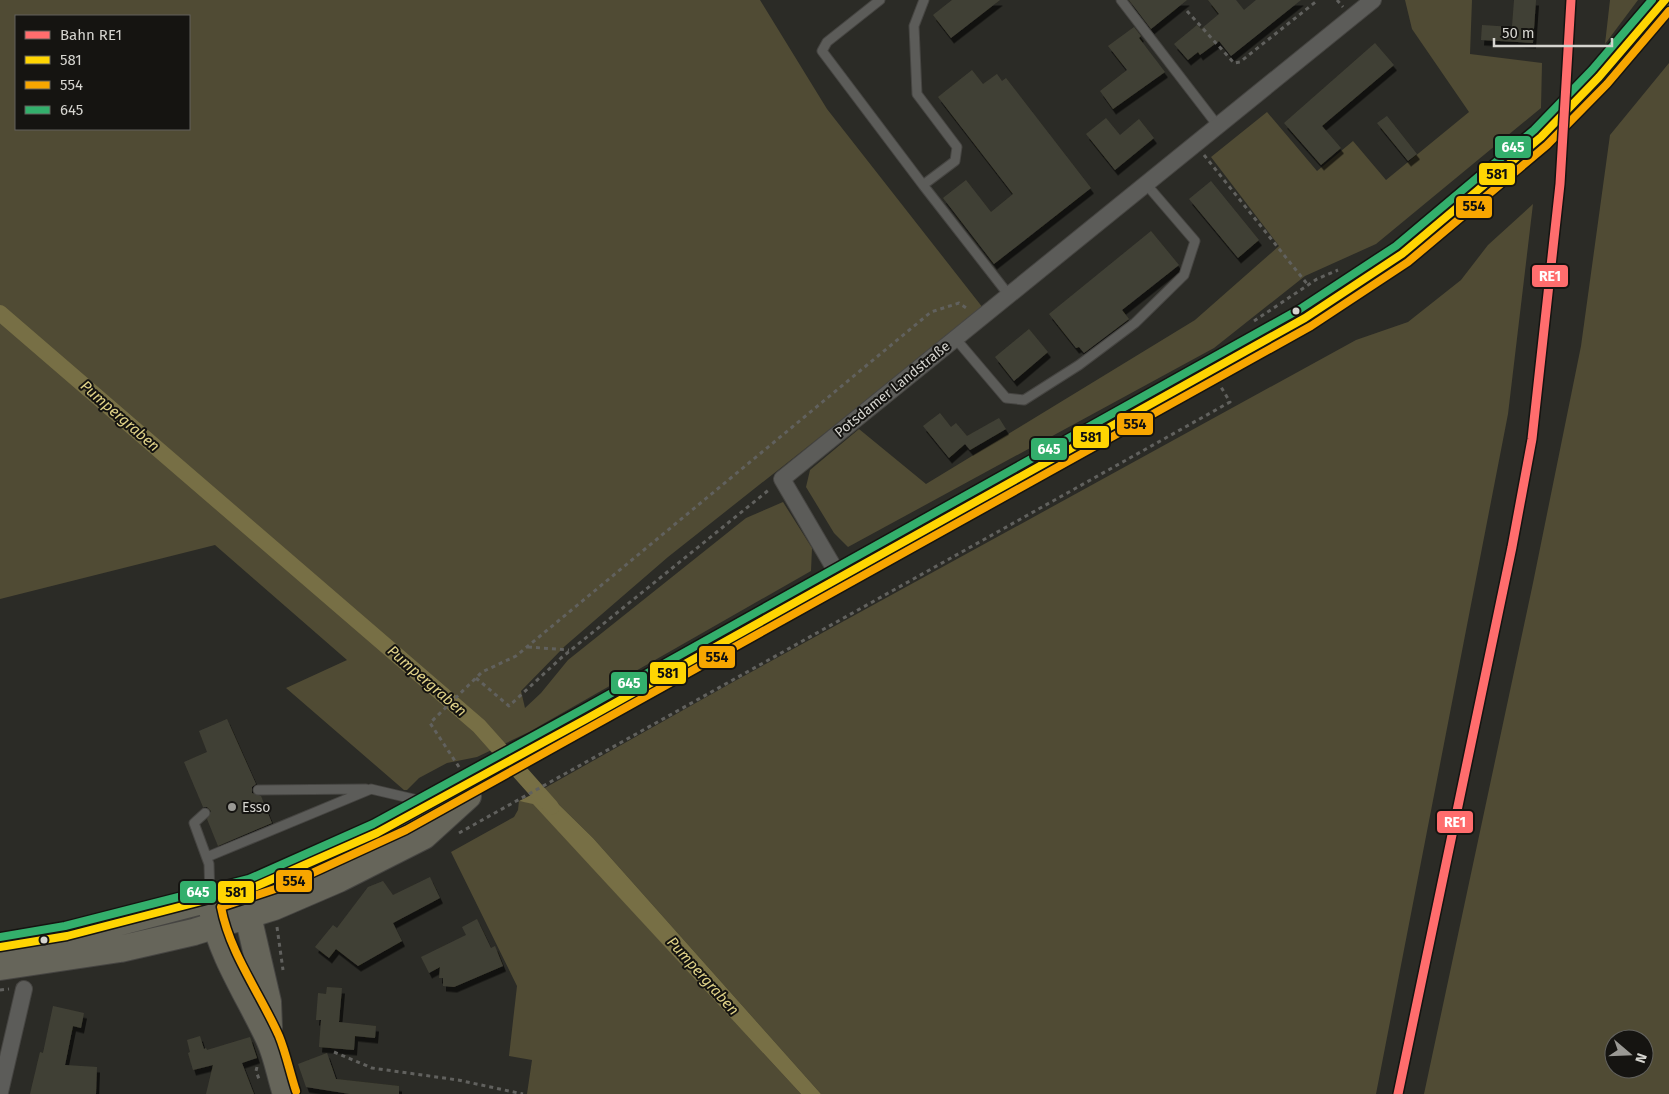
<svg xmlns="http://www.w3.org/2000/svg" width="1669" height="1094" font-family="'Fira Sans',sans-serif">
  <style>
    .green { fill: #504b34; fill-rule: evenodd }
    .water { fill: #776f45 }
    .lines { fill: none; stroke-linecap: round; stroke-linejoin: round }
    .canal { stroke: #776f45; stroke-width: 16 }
    .building { fill: #414035; filter: url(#shadow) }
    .service-casing { stroke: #464542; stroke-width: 11 }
    .minor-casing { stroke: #464542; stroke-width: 18 }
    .primary-casing { stroke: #464542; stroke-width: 28 }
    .path { stroke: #61615e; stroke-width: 3; stroke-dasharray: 4 4; stroke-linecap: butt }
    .service { stroke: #5c5c59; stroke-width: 9 }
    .minor { stroke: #5c5c59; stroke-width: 16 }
    .primary { stroke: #66655a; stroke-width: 26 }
    .bus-1-casing { stroke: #151411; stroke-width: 11 }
    .bus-2-casing { stroke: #151411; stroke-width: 11 }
    .bus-3-casing { stroke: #151411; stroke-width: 11 }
    .bus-1 { stroke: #ffd502; stroke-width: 8 }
    .bus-2 { stroke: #f7a600; stroke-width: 8 }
    .bus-3 { stroke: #33af6c; stroke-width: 8 }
    .rail-1-casing { stroke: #151411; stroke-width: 12 }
    .rail-1 { stroke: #ff6d6d; stroke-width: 9 }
    .bus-dot { fill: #d5d4cf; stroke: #151411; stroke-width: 2 }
    .poi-dot { fill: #9a9994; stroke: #151411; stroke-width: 2 }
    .labels { text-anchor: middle; stroke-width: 4; stroke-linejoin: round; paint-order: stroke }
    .street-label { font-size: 14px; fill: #d5d4cf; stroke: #151411 }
    .poi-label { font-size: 14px; fill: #d5d4cf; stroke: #151411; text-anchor: start }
    .water-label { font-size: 15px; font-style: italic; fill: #e1d388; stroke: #151411 }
    .line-badge { stroke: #151411; stroke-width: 2 }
    .badge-label { font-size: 14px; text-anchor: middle; font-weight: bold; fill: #fff }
    .pale-badge-label { font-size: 14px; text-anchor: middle; font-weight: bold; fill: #111 }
  </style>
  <defs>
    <filter id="shadow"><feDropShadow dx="3" dy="5.5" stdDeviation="0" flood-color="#0009"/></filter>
  </defs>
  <rect width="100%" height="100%" fill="#2b2b26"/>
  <path class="green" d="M0,0H760L827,109L983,308L668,557L565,646L521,691L525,708L541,693L568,660L746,518L783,502L812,548L811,571L529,732L477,757L447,763L419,778L407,790H404L286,688L347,660L215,545L0,599ZM16,16H189V129H16Z
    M1405,0H1472L1470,54L1542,63L1541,108L1376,244L1305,276L1214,348L848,547L834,533L806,487L810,470L859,429L926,484L1195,320L1279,246L1211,157L1267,112L1317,171L1353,141L1386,180L1469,112L1412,29Z
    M1610,0H1638L1605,44Z
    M1669,63V1094H1424L1533,583L1581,346L1610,135ZM1614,1039H1644V1069H1614Z
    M1533,204L1508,414L1376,1094H821L593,838L543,789L733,682L1356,340L1408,322L1461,280L1488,245Z
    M519,801L533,803L801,1094H527L532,1060L509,1056L517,986L451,852L514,817L518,810Z"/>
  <path class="water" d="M543,789L593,838L821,1094H801L533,804L519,801Z"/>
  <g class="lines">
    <path class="canal" d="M0,313L479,726L551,807"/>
  </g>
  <path class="building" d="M952,0H1000L951,38L933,15Z
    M1129,0H1187L1151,29Z
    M1208,0H1236L1244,10L1256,0H1301L1231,56L1219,41L1200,55L1198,52L1188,60L1174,44L1197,25L1201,29L1219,14Z
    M1514,0H1536L1533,43L1481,40L1482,25L1512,27Z
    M1134,27L1141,36L1139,38L1165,72L1113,109L1100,91L1127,70L1108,46Z
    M1375,43L1394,65L1322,126L1341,148L1321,165L1284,123Z
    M972,70L983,84L997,74L1002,81L1006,78L1091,188L994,264L943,198L966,180L991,212L1013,194L938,97Z
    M1387,116L1417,154L1408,161L1377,123Z
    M1106,118L1120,135L1139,119L1154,138L1115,170L1086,134Z
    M1211,181L1259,240L1238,258L1189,199Z
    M1151,231L1179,265L1122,310L1129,319L1084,353L1079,347L1076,348L1049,314Z
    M1029,329L1048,352L1014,381L995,357Z
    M940,413L951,427L956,423L967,436L999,418L1006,429L970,450L965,444L949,458L923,426Z
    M227,719L256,784L252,787V793L261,796L272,823L218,846L207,819L211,811L207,807H203L184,762L207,752L199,731Z
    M430,877L440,898L393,923L402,941L358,966L336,949L329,958L315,947L333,925L337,928L368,887L383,881L393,895Z
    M477,919L491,948L495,946L503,966L454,987L443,986V978H439L440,967L429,973L421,957L466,935L462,927Z
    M327,987L342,988L339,1022L376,1026L375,1038L355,1036L354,1050L319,1047L321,1020H316L318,993L326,994Z
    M53,1006L84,1013L81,1028L73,1026L65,1065L97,1067L96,1094H30L40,1052L43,1053Z
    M200,1036L204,1049L206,1048L207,1050L250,1037L257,1058L242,1063L254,1094H206L213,1065L193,1070L188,1053L190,1052L187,1040Z
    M327,1053L336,1079L399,1086V1094H350L306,1087L298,1064Z"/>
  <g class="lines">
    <g class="service-casing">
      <path id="service" d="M880,0L827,42L822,51L923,185
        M924,0L914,26L917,94L957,147L955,161L923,185L1008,294
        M1121,0L1218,126
        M955,338L1006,398L1024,400L1079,365L1135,323L1184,275L1195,241L1146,184
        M258,790L366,789
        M205,813L194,823L209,864L210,897
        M207,857L371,789L422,801"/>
    </g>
    <g class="minor-casing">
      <path id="minor" d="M840,578L782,479L1373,0
        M0,1092L24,989"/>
    </g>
    <g class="primary-casing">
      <path id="primary" d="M237,903L248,916L268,1002L269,1027
        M212,910C222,957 249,996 269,1039C277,1056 280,1076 286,1094
        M0,947L67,936L252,888L377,833L588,718L1305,318L1402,254L1541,137L1599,77L1665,0
        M0,967L120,949L194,932L274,907L339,879L424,836L468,796"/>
    </g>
    <path class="path" d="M1337,0L1343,7
      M1187,11L1234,63L1240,62L1318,0
      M1204,155L1308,285
      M1254,321L1317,279L1338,270
      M528,647L569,650
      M476,678L509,706L561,658L770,489
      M459,767L430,723L482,672L516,656L931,312L959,303L969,310
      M459,833L1230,402L1221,387
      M277,927L283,970
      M0,990L9,989
      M334,1052L372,1068L458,1080L523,1094
      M257,1067L256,1071L259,1079"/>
    <use href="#service" class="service"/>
    <use href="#minor" class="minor"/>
    <use href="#primary" class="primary"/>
    <g class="bus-1-casing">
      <path id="bus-1" d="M0,947L67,936L252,888L377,833L588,718L1305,318L1402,254L1541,137L1599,77L1665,0"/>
    </g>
    <g class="bus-2-casing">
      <path id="bus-2" d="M296,1091C290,1073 286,1053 279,1036C260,993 230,954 221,907L284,886L406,830L1311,326L1408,262L1547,145L1607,84L1669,11"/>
    </g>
    <g class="bus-3-casing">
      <path id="bus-3" d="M0,937L65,926L249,879L373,824L583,709L1300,309L1396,246L1534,130L1592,70L1652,0"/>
    </g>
    <use href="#bus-1" class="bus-1"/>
    <use href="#bus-2" class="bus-2"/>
    <use href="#bus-3" class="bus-3"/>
    <g class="rail-1-casing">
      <path id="rail-1" d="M1398,1094L1512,547L1532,439L1560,184L1571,0"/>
    </g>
    <use href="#rail-1" class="rail-1"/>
  </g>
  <g class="bus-dot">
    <circle cx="1296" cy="311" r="4.5"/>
    <circle cx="44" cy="940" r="4.5"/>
  </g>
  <circle class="poi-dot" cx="232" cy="807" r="5"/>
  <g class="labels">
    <g class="street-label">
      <text transform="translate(892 389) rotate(-39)" y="5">Potsdamer Landstraße</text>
    </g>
    <g class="poi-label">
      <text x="242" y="812">Esso</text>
    </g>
    <g class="water-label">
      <text transform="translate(120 416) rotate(41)" y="5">Pumpergraben</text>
      <text transform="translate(427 681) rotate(41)" y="5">Pumpergraben</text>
      <text transform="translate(703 976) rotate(48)" y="5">Pumpergraben</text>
    </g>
  </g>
  <g class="line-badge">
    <rect x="1494" y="135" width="38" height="24" rx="5" fill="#33af6c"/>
    <rect x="1478" y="162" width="38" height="24" rx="5" fill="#ffd502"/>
    <rect x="1455" y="195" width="38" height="24" rx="5" fill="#f7a600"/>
    <rect x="1531" y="264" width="38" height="24" rx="5" fill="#ff6d6d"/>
    <rect x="1116" y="412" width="38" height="24" rx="5" fill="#f7a600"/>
    <rect x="1072" y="425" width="38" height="24" rx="5" fill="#ffd502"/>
    <rect x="1030" y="437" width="38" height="24" rx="5" fill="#33af6c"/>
    <rect x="698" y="645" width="38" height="24" rx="5" fill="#f7a600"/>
    <rect x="649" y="661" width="38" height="24" rx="5" fill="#ffd502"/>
    <rect x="610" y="671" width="38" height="24" rx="5" fill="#33af6c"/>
    <rect x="1436" y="810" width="38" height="24" rx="5" fill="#ff6d6d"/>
    <rect x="275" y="869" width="38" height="24" rx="5" fill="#f7a600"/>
    <rect x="179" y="880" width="38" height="24" rx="5" fill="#33af6c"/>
    <rect x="217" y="880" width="38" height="24" rx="5" fill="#ffd502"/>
  </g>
  <g class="badge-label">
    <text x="1513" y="152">645</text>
    <text x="1550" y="281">RE1</text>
    <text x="1049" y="454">645</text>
    <text x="629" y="688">645</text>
    <text x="1455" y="827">RE1</text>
    <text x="198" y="897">645</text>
  </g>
  <g class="pale-badge-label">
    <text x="1497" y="179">581</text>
    <text x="1474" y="211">554</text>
    <text x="1135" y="429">554</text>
    <text x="1091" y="442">581</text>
    <text x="717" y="662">554</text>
    <text x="668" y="678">581</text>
    <text x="294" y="886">554</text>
    <text x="236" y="897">581</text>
  </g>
  <rect x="15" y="15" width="175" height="115" fill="#151411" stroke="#62615d"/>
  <rect x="25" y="31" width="25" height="8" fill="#ff6d6d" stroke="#62615d"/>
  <text x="60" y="40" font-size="15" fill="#d5d4cf">Bahn RE1</text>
  <rect x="25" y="56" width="25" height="8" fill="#ffd502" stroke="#62615d"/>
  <text x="60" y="65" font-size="15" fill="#d5d4cf">581</text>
  <rect x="25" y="81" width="25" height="8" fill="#f7a600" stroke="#62615d"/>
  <text x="60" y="90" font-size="15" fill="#d5d4cf">554</text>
  <rect x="25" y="106" width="25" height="8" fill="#33af6c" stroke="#62615d"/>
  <text x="60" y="115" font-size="15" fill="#d5d4cf">645</text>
  <g transform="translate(1629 1054) rotate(109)"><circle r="24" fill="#151411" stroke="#62615d"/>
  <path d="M0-4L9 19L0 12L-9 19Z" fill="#9a9994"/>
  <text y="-8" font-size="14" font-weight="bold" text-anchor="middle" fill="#d5d4cf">N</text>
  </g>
  <path d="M1494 38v8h118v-8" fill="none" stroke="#d5d4cf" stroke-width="2.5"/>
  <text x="1502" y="38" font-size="15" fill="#d5d4cf" stroke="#151411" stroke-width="4" paint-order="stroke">50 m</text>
</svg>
